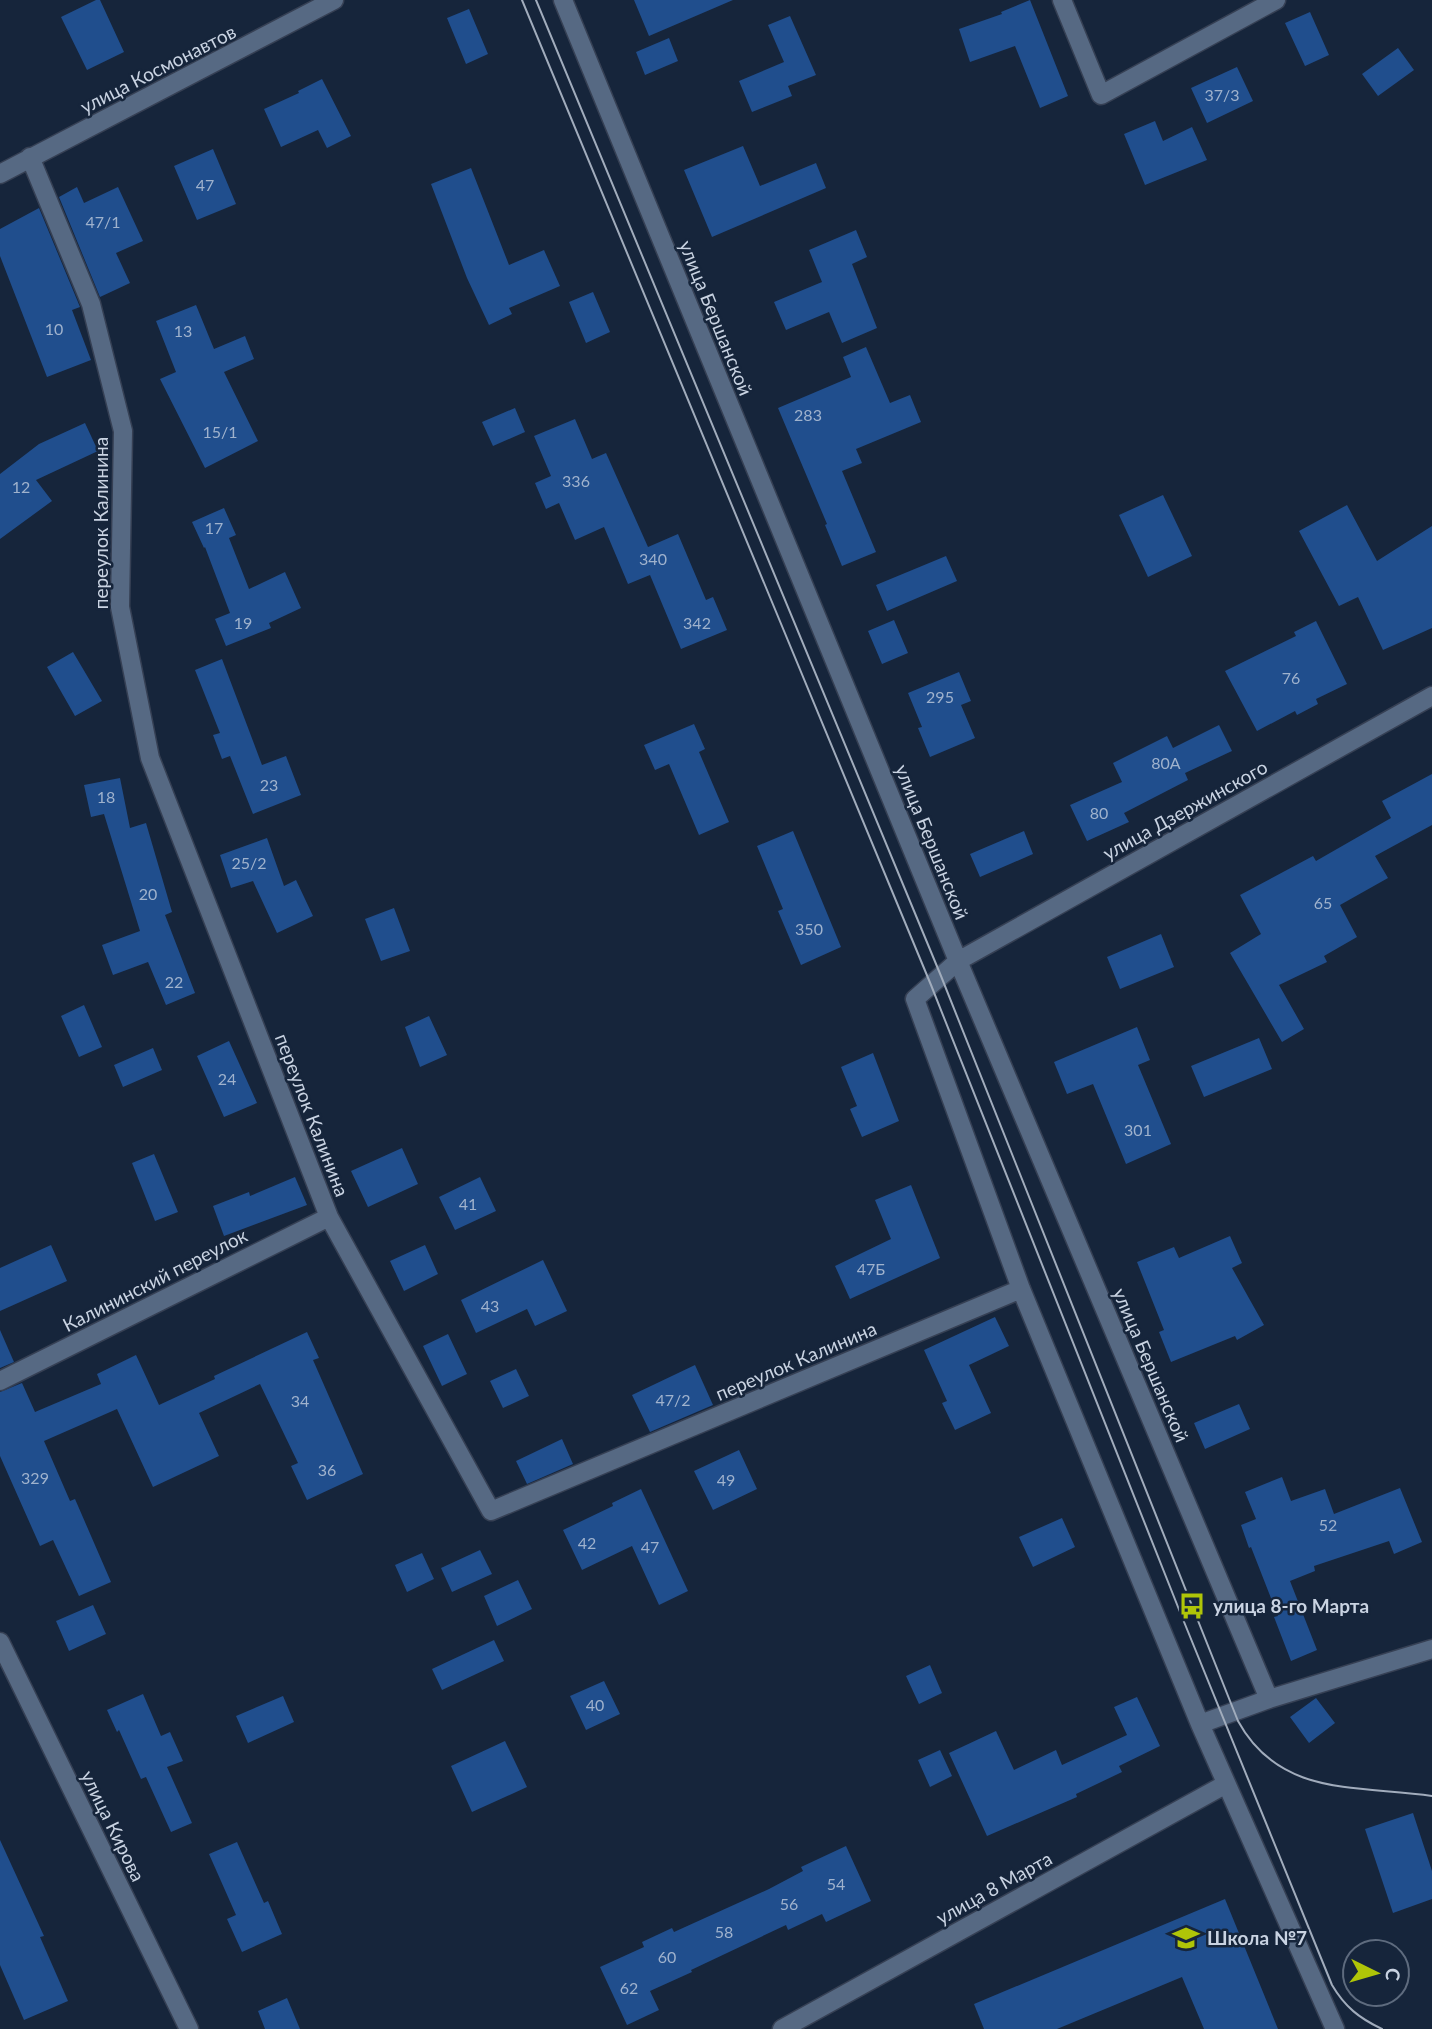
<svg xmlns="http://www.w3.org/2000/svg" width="1432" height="2029" font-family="Lato,sans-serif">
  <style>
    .building { fill: #204e8d }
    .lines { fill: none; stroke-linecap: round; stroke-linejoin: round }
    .street-casing { stroke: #364054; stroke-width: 21 }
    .street { stroke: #566983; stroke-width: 18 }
    .tram { stroke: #a1acbc; stroke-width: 2 }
    .labels { text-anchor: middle; stroke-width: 5; stroke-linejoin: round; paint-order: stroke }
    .number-label { font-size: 16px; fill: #9fb2cd }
    .street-label { font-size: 19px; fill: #c9d3e2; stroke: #16253b }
    .poi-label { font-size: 19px; font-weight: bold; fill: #c9d3e2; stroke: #16253b; text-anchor: start }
  </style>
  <rect width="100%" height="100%" fill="#16253b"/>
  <path class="building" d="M96,0H100L124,52L87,70L61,17Z
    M634,0H733L649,36Z
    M1030,0L1068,96L1040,108L1015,46L970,62L959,29L1002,14L1001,12Z
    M469,9L488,54L466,64L447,18Z
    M1310,12L1329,55L1305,66L1285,23Z
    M790,16L816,75L788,86L792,96L752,112L739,81L784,62L768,25Z
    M669,38L678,61L645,75L636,52Z
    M1398,48L1414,70L1378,96L1362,74Z
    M1237,67L1253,101L1207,123L1191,88Z
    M322,79L351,136L327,148L318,130L281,147L264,109L299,93L298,91Z
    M1155,121L1163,141L1192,127L1207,160L1145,185L1124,134Z
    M743,146L760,186L816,163L826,188L712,237L684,170Z
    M213,149L236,204L197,220L174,166Z
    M471,168L509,265L544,250L560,286L509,308L512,314L489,325L467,278L431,184Z
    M77,187L84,203L118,187L143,241L116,253L130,283L100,297L59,197Z
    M39,208L80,307L72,310L91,360L47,377L0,256V229Z
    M856,230L867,257L852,264L877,328L842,343L829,312L786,330L774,302L822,282L809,250Z
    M593,292L610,332L586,343L569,302Z
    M196,305L214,349L245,336L254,359L224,372L258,441L205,468L160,379L176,372L156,321Z
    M866,347L890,403L910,395L921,422L856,449L862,463L842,471L876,552L842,566L825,525L827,524L778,408L851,377L843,357Z
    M515,408L525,432L493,446L482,422Z
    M575,419L592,459L606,453L648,547L678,534L706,600L713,597L727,630L681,649L650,575L628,584L604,527L575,540L559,503L546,509L535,483L551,476L534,436Z
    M85,423L98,451L36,480L52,501L0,539V474L39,444Z
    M1163,495L1192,556L1148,577L1119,515Z
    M1347,505L1377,561L1432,526V628L1383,650L1358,597L1339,606L1299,531Z
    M224,508L236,535L229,538L249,589L285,572L301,608L269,623L271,628L226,646L215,619L230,613L205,547L204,548L192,522Z
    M946,556L957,581L887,611L876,585Z
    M894,620L908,653L882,664L868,631Z
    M1316,621L1347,684L1316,699L1318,704L1297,715L1295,711L1257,731L1225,671L1296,636L1294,632Z
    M73,652L102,701L75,716L47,667Z
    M222,659L262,765L286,756L301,795L253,814L230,756L222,759L213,735L220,733L195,670Z
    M959,672L971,701L961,705L975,738L930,757L918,728L922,727L908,693Z
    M694,724L705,749L699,752L729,822L699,835L669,764L655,770L644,745Z
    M1219,725L1232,751L1185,773L1188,780L1124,813L1129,822L1087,841L1070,805L1122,782L1113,763L1167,736L1173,748Z
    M1432,774V825L1375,856L1388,878L1340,905L1357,937L1324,956L1327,962L1279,985L1304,1029L1282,1042L1230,953L1261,934L1240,895L1313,856L1316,861L1391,818L1382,801Z
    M120,778L130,828L146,823L172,912L165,915L195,993L166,1005L148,962L113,975L102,945L140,931L104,814L91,817L84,785Z
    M793,831L841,947L801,965L778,911L783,909L757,846Z
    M1024,831L1033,854L980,877L970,854Z
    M267,838L284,886L296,880L313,916L277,933L253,881L231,888L220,855Z
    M394,908L410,951L381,961L365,919Z
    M1161,934L1174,967L1120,989L1107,957Z
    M84,1005L102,1047L79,1057L61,1016Z
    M429,1016L447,1055L420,1067L405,1027Z
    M1137,1027L1150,1060L1138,1065L1171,1144L1126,1164L1093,1084L1067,1094L1054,1062Z
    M1259,1038L1272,1069L1204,1097L1191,1066Z
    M229,1041L257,1103L224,1117L197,1056Z
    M153,1048L162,1070L123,1087L114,1065Z
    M873,1053L899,1121L862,1137L850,1109L857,1106L841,1067Z
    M402,1148L418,1184L368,1207L351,1171Z
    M154,1154L178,1212L155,1221L132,1163Z
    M295,1177L307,1205L224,1236L213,1206L249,1192L250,1196Z
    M480,1177L496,1211L455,1230L439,1197Z
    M911,1185L940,1258L850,1299L835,1266L891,1239L875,1200Z
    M1230,1236L1242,1263L1232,1268L1264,1325L1237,1340L1235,1336L1171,1362L1159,1332L1164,1330L1137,1262L1174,1247L1179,1258Z
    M51,1245L67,1281L0,1311V1268Z
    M425,1245L438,1274L404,1291L390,1261Z
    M543,1260L567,1311L535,1326L527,1309L476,1333L461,1300Z
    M995,1317L1009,1346L969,1365L991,1413L955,1430L942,1403L947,1401L924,1350Z
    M0,1330L14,1362L0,1368Z
    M307,1332L319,1358L313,1360L363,1474L307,1500L291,1466L298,1463L260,1384L199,1413L219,1456L153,1487L117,1409L44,1441L70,1501L75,1499L111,1582L79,1596L53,1540L40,1546L0,1456V1392L22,1383L35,1412L101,1384L97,1374L136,1355L159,1405L215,1379L214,1376Z
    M448,1334L467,1374L442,1386L423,1346Z
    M695,1365L713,1405L650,1432L632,1395Z
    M516,1369L529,1396L503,1408L490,1381Z
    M1239,1404L1250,1429L1205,1449L1194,1423Z
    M562,1439L573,1464L527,1484L516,1461Z
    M739,1450L757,1489L713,1510L694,1471Z
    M1282,1477L1291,1501L1325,1489L1334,1514L1400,1488L1422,1542L1394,1554L1389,1541L1314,1566L1315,1571L1290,1581L1317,1650L1291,1661L1274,1617L1278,1616L1251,1547L1249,1548L1241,1525L1256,1519L1245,1492Z
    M641,1489L688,1591L659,1605L632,1546L582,1570L563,1530L613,1506L612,1503Z
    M1062,1518L1075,1547L1033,1567L1019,1537Z
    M480,1550L492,1574L452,1592L441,1568Z
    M422,1553L434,1579L407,1592L395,1565Z
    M518,1580L532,1609L497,1626L484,1596Z
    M93,1605L106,1634L69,1651L56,1621Z
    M494,1640L504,1661L442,1690L432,1669Z
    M930,1665L942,1693L919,1704L906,1676Z
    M604,1681L620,1714L586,1730L570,1696Z
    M143,1694L161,1736L170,1732L183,1761L167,1767L192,1823L171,1832L146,1777L141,1779L119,1730L117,1732L107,1710Z
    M283,1696L294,1722L248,1743L236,1716Z
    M1137,1697L1160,1746L1119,1766L1122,1772L1076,1794L1077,1797L987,1836L949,1753L996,1731L1014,1770L1056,1750L1062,1765L1127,1735L1114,1707Z
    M1316,1698L1335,1723L1309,1743L1290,1717Z
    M505,1741L527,1787L472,1812L451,1766Z
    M940,1750L952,1776L930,1787L918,1760Z
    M1413,1813L1432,1871V1899L1393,1913L1365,1829Z
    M0,1840L44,1936L40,1937L68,2001L24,2020L0,1965Z
    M237,1842L264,1903L268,1901L282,1934L242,1952L227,1919L236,1915L209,1854Z
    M846,1846L871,1901L826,1922L822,1914L788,1930L786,1925L691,1970L692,1972L650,1991L659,2010L627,2025L600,1967L644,1947L642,1942L672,1928L674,1932L769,1889L803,1871L801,1867Z
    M1225,1899L1278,2029H1204L1182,1977L1057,2029H984L974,2004Z
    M287,1998L300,2029H265L258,2011Z"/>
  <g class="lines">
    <g class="street-casing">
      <path id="street" d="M563,0L958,961L1269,1699
        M1062,0L1101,95L1276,0
        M30,157L91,304L123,431L120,607L150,758L329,1217L491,1511L1021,1289
        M0,174L334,0
        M0,1381L329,1217
        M0,1642L189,2029
        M1200,1724L1269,1699L1432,1649
        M782,2029L1226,1784
        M1335,2029L1200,1724L1021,1289L915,999L958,961L1432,696"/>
    </g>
    <use href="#street" class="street"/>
    <path class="tram" d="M522,0L931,985L1180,1612L1332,1985C1345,2007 1359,2018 1382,2029
      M536,0L941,976L1238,1721C1280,1798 1359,1785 1432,1796"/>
  </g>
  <defs>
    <g id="bus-bare" transform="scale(2.1)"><path d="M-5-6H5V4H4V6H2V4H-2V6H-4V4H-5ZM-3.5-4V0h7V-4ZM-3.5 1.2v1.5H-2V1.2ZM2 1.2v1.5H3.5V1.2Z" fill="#afc508" stroke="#16253b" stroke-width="2.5" paint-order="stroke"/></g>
    <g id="school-bare" transform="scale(2.1)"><path d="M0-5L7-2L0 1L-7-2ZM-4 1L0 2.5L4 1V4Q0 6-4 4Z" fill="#afc508" stroke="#16253b" stroke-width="2.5" paint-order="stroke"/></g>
  </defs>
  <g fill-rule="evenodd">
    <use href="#bus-bare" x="1192" y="1606"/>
    <use href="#school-bare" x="1186" y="1938"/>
  </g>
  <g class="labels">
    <g class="number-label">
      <text x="1222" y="101">37/3</text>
      <text x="205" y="191">47</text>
      <text x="103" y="228">47/1</text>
      <text x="54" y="335">10</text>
      <text x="183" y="337">13</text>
      <text x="808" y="421">283</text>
      <text x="220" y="438">15/1</text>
      <text x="576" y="487">336</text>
      <text x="21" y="493">12</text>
      <text x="214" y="534">17</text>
      <text x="653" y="565">340</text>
      <text x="243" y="629">19</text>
      <text x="697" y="629">342</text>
      <text x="1291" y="684">76</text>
      <text x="940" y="703">295</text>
      <text x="1166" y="769">80А</text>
      <text x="269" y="791">23</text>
      <text x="106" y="803">18</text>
      <text x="1099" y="819">80</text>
      <text x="249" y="869">25/2</text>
      <text x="148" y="900">20</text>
      <text x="1323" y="909">65</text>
      <text x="809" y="935">350</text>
      <text x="174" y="988">22</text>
      <text x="227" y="1085">24</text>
      <text x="1138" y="1136">301</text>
      <text x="468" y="1210">41</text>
      <text x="871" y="1275">47Б</text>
      <text x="490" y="1312">43</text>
      <text x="673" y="1406">47/2</text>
      <text x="300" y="1407">34</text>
      <text x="327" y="1476">36</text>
      <text x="35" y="1484">329</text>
      <text x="726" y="1486">49</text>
      <text x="1328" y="1531">52</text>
      <text x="587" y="1549">42</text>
      <text x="650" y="1553">47</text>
      <text x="595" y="1711">40</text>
      <text x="836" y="1890">54</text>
      <text x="789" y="1910">56</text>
      <text x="724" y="1938">58</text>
      <text x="667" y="1963">60</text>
      <text x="629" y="1994">62</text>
    </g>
    <g class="street-label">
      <text transform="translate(158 69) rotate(-27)" y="7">улица Космонавтов</text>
      <text transform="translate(716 318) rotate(68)" y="7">улица Бершанской</text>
      <text transform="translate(101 523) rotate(-90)" y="7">переулок Калинина</text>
      <text transform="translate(1185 810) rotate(-29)" y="7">улица Дзержинского</text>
      <text transform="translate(932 842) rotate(68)" y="7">улица Бершанской</text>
      <text transform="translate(312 1115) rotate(69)" y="7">переулок Калинина</text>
      <text transform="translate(155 1280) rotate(-27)" y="7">Калининский переулок</text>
      <text transform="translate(796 1361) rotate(-23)" y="7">переулок Калинина</text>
      <text transform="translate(1151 1365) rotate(67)" y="7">улица Бершанской</text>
      <text transform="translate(113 1826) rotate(64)" y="7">улица Кирова</text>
      <text transform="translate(994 1888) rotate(-29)" y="7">улица 8 Марта</text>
    </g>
    <g class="poi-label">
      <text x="1213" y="1613">улица 8-го Марта</text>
      <text x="1207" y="1945">Школа №7</text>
    </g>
  </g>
  <g transform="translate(1376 1973) rotate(95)"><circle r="33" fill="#16253b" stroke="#5e6b7e" stroke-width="2"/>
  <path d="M0-5L12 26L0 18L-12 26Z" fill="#afc508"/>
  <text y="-10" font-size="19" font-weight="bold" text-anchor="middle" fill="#c9d3e2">С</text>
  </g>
</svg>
